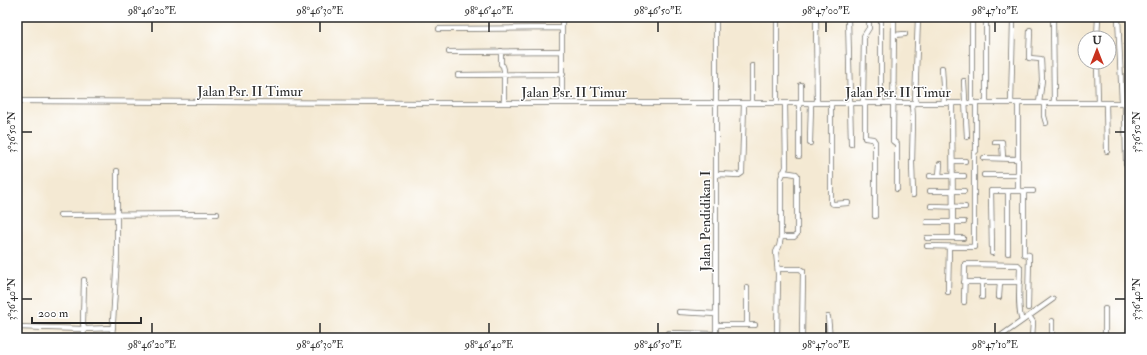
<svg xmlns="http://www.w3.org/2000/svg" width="1147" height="355" font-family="'IM FELL Double Pica',serif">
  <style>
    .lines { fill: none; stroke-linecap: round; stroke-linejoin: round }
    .minor-casing { stroke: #716e66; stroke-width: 6 }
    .minor { stroke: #fff; stroke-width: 4.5 }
    .ticks { fill: none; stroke: #2b2b2b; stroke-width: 1.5 }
    .labels { text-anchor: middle; stroke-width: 3; stroke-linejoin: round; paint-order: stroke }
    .street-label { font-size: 14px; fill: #2b2b2b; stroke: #fff }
    .neatline { fill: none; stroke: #2b2b2b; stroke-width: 1.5 }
    .ticks-label { font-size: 10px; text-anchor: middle; fill: #2b2b2b }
  </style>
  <rect width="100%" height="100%" fill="#fff"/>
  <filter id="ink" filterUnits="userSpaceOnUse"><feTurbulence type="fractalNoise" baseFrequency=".025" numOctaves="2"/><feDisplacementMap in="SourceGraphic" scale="8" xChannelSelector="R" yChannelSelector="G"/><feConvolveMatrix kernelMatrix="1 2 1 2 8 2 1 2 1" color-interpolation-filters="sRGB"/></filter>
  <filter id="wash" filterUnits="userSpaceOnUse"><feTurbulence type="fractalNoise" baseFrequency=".012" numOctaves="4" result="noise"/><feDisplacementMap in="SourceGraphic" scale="16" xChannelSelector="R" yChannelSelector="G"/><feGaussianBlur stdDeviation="0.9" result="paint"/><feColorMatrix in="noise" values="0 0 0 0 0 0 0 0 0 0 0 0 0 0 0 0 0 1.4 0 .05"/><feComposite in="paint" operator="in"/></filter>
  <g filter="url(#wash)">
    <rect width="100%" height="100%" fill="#f4e9d3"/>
  </g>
  <g filter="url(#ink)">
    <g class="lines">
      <g class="minor-casing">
        <path id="minor" d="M562,17V102
          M816,17L817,103
          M848,17L851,144
          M894,17L893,141L897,144V189
          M986,17V103
          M1053,17L1054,103
          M1118,17L1122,103
          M972,23V103
          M439,29L562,28
          M1030,30L1029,58L1041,59L1042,80L1039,103
          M894,35L905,34
          M1097,38L1098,17
          M501,51V64L503,66L504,70V103
          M449,52L562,51
          M1097,62L1098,103
          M942,68L944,103
          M458,75L563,74
          M964,81L967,137
          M801,85V103
          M17,101L429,103H1130
          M752,103V66
          M777,103V17
          M831,103V203L834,204L848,203
          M863,103L864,36L869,28V17
          M865,103V138L873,139L875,142V216
          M881,103V17
          M912,103L913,119L912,163L913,195
          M915,103L918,17
          M952,103L953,238
          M1011,103L1013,21L1015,17
          M1018,103V191
          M1044,103V116L1046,123
          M1106,103L1107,151
          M1125,103L1126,164
          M995,142H1002L1003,158
          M810,143L811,103
          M799,156V103
          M984,158L1018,159
          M953,161H965
          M717,174L739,175L742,173L744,103
          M984,175H1018
          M930,176H964
          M939,176L940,164
          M930,191H964
          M1024,191V254L1029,255L1028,308
          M931,206L965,207
          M60,215L217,214
          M927,222H964
          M781,237H794L797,234V175L796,174L783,172
          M927,238H963
          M927,246L974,247V153L976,151V103
          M779,247L781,237V178L786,167L785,103
          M992,253L991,191H1033
          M1008,253V191
          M778,269H800L803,271L802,338
          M964,282H1020
          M982,282V297
          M747,288V325
          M948,292L949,247
          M999,297L1000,282
          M964,302L965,264L1018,265L1020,267C1020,279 1017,312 1022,320
          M679,312L716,314
          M1029,316L1033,322L1032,338
          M828,317L830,338
          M1052,321V338
          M716,325H755
          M17,327L84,329L83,323L84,280
          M669,333L716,334
          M83,338L84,329L113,328
          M112,338L117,257V171
          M716,338V17
          M777,338L778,274L776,252L778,248
          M998,338L1053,299
          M1105,338V309
          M1128,338L1130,318"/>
      </g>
      <use href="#minor" class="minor"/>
    </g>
  </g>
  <path class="ticks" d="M152,22V32M320,22V32M489,22V32M658,22V32M826,22V32M995,22V32M22,132H32M1115,132H1125M22,299H32M1115,299H1125M152,323V333M320,323V333M489,323V333M658,323V333M826,323V333M995,323V333"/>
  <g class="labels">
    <g class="street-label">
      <text x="250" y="96">Jalan Psr. II Timur</text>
      <text x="574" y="97">Jalan Psr. II Timur</text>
      <text x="898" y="97">Jalan Psr. II Timur</text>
      <text transform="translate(705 221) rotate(-90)" y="5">Jalan Pendidikan I</text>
    </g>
  </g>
  <rect width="1147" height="355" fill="none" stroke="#fff" stroke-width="44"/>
  <g transform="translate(1097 50)"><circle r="19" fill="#ffffff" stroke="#aaaaaa"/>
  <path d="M0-3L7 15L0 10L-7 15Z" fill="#c8321e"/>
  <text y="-6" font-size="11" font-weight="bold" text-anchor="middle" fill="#2b2b2b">U</text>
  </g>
  <path d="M32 317v6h109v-6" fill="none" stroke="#2b2b2b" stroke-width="2"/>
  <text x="38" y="317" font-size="12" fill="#2b2b2b" stroke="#ffffff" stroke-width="3" paint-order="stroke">200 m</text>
  <rect x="22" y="22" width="1103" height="311" class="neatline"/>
  <g class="ticks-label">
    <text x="152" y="14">98°46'20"E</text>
    <text x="320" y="14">98°46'30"E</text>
    <text x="489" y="14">98°46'40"E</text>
    <text x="658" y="14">98°46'50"E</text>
    <text x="826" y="14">98°47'00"E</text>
    <text x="995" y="14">98°47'10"E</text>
    <text transform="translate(11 132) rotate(-90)" y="4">3°36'50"N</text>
    <text transform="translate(1136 132) rotate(-90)" y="4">3°36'50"N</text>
    <text transform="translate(11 299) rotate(-90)" y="4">3°36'40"N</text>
    <text transform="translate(1136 299) rotate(-90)" y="4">3°36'40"N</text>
    <text x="152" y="348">98°46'20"E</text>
    <text x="320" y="348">98°46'30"E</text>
    <text x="489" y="348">98°46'40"E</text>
    <text x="658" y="348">98°46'50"E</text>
    <text x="826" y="348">98°47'00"E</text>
    <text x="995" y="348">98°47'10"E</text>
  </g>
</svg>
